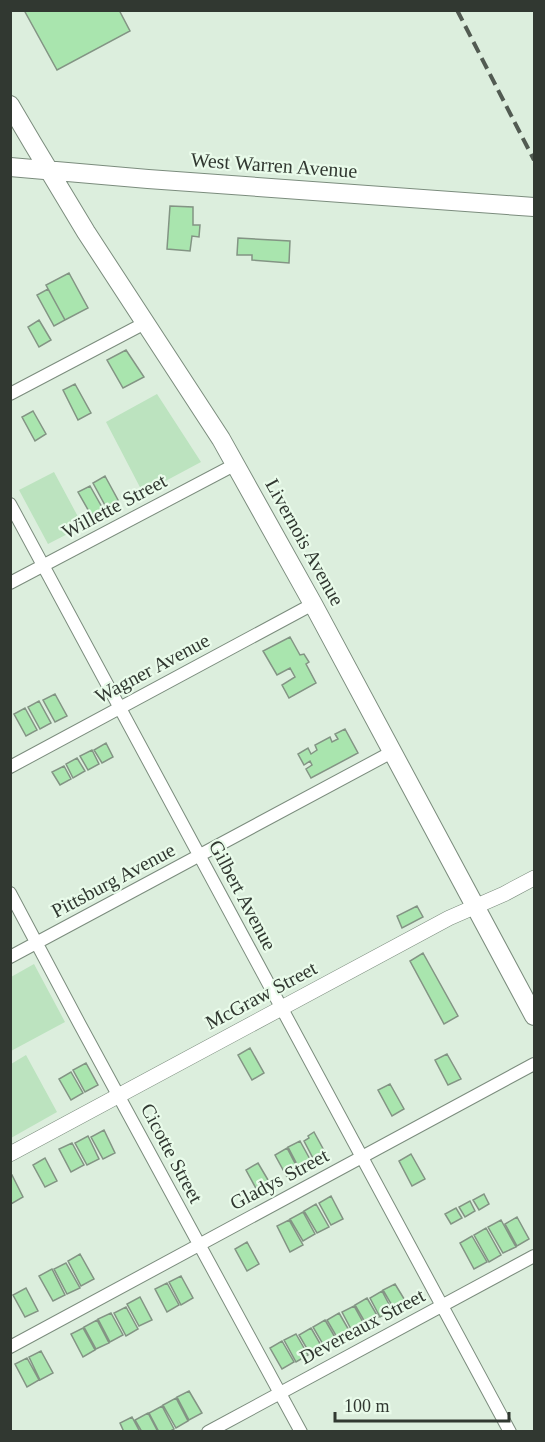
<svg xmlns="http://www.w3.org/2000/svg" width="545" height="1442" font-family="Georgia,serif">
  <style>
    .green { fill: #bce3bf }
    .building { fill: #a9e5ae; stroke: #839484; stroke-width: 1.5 }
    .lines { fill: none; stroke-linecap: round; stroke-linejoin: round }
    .minor-casing { stroke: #7b8c7d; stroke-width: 14 }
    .tertiary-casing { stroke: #7b8c7d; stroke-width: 16 }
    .primary-casing { stroke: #7b8c7d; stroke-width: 20 }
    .minor { stroke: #fff; stroke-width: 12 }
    .tertiary { stroke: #fff; stroke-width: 15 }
    .primary { stroke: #fff; stroke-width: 18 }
    .rail { stroke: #525b52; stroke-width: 4; stroke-dasharray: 12 6; stroke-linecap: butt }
    .labels { text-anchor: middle; stroke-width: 4.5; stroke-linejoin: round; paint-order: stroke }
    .street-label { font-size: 20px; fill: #313831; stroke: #e9fbea }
  </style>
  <rect width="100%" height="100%" fill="#dceedd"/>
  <path class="green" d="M157,394L201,462L143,493L106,422Z
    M54,472L83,526L48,544L19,490Z
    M34,964L65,1022L11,1051V977Z
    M26,1055L57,1112L11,1138V1064Z"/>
  <path class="building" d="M24,10H119L130,31L57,70Z
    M170,206L193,207V225H200L199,237L192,236L190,251L167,249Z
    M238,238L290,241L289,263L252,260V255H237Z
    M69,273L88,308L65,320L46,285Z
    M48,289L65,320L54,326L37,295Z
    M39,320L51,340L39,347L28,327Z
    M126,350L144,377L123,388L107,360Z
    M75,384L91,413L78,420L63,390Z
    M33,411L46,434L35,441L22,417Z
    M105,476L118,500L106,507L93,483Z
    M90,486L103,509L91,515L78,492Z
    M290,637L300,655L304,654L309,662L306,664L316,683L289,698L282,685L295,677L290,668L277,675L263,651Z
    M55,694L67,716L55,722L43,700Z
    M39,701L51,723L40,729L28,707Z
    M25,708L37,730L26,736L14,714Z
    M345,729L358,753L311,778L306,769L312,765L310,761L304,765L298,754L308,748L311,754L317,750L315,745L330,737L332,742L338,739L335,734Z
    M106,743L113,757L102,763L94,750Z
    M92,750L99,764L88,770L80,756Z
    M77,758L85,771L73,778L66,764Z
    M64,766L71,779L60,785L52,772Z
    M417,906L423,917L402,928L397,916Z
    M423,953L458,1016L444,1024L410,961Z
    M250,1048L264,1073L252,1080L238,1055Z
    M447,1054L461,1079L448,1085L435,1060Z
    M86,1063L98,1085L85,1092L73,1070Z
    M71,1072L83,1093L71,1100L59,1079Z
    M390,1084L404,1109L392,1116L378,1090Z
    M104,1130L115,1153L103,1159L91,1137Z
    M314,1132L327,1156L315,1162L304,1141L309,1138L308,1136Z
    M88,1136L99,1159L87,1165L75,1143Z
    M300,1141L312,1163L300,1170L288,1147Z
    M72,1143L84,1165L71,1172L59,1149Z
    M287,1148L299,1171L287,1177L275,1155Z
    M411,1154L425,1179L412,1186L399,1161Z
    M45,1158L57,1181L45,1187L33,1165Z
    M258,1163L271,1185L258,1192L246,1170Z
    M12,1175L23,1197L11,1204L10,1176Z
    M484,1194L489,1204L479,1210L473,1200Z
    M331,1196L343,1219L331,1225L319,1203Z
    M470,1201L475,1211L465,1217L459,1207Z
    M316,1204L329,1227L317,1233L304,1211Z
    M456,1208L462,1218L451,1224L445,1214Z
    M303,1212L315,1234L303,1241L290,1219Z
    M517,1217L529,1239L517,1246L505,1224Z
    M289,1220L303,1245L290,1252L277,1226Z
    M501,1220L516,1247L503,1253L488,1227Z
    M486,1228L501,1255L489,1262L474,1235Z
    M472,1236L487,1262L474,1269L460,1243Z
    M247,1242L259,1264L247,1271L235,1249Z
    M80,1254L94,1279L81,1286L68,1261Z
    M66,1263L80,1288L67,1294L54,1269Z
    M52,1269L65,1295L53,1301L39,1276Z
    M181,1276L193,1298L181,1305L169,1282Z
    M167,1283L179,1305L167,1312L155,1289Z
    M395,1284L406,1302L394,1309L383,1290Z
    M26,1288L38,1311L25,1317L13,1295Z
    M382,1291L392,1310L380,1317L370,1298Z
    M140,1297L152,1320L139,1326L127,1304Z
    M367,1298L378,1317L366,1324L355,1305Z
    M354,1306L364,1324L352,1331L342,1312Z
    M126,1307L138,1329L126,1336L114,1313Z
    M111,1313L123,1335L110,1342L98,1319Z
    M339,1313L350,1332L338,1339L327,1320Z
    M97,1320L109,1343L96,1349L84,1327Z
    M325,1320L336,1339L324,1346L313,1327Z
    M83,1328L95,1350L83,1357L71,1334Z
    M311,1328L322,1347L310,1354L299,1335Z
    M296,1334L308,1355L296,1362L284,1340Z
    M282,1341L294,1362L282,1369L270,1348Z
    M41,1351L53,1373L40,1380L29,1357Z
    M27,1358L39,1380L27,1387L15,1364Z
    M189,1391L202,1413L189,1420L177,1397Z
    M176,1398L188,1421L176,1428L163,1405Z
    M162,1406L174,1429L169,1432H159L149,1413Z
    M148,1413L158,1432H142L135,1420Z
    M132,1417L140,1432H124L120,1423Z"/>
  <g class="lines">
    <g class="minor-casing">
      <path id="minor" d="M10,394L145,323
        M10,504L510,1432
        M10,583L236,464
        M10,767L313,604
        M10,893L79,1023L301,1432
        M10,957L392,752
        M10,1347L534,1064
        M208,1432L534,1256"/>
    </g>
    <g class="tertiary-casing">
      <path id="tertiary" d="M10,1154L449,918L504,894L534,878"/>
    </g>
    <g class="primary-casing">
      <path id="primary" d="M10,105L33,144L86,232L221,439L313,604L534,1016
        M10,167L148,179L534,207"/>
    </g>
    <use href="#minor" class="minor"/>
    <use href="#tertiary" class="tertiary"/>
    <use href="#primary" class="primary"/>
    <path class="rail" d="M457,10L534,160"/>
  </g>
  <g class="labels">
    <g class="street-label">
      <text transform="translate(274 165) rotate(4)" y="7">West Warren Avenue</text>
      <text transform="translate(114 506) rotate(-28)" y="7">Willette Street</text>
      <text transform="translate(305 542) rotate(61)" y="7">Livernois Avenue</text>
      <text transform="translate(152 668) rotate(-28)" y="7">Wagner Avenue</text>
      <text transform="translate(113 880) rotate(-28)" y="7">Pittsburg Avenue</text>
      <text transform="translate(243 895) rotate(62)" y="7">Gilbert Avenue</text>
      <text transform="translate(261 995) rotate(-28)" y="7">McGraw Street</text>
      <text transform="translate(172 1153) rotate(62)" y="7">Cicotte Street</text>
      <text transform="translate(279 1179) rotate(-28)" y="7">Gladys Street</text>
      <text transform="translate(362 1326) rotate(-28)" y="7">Devereaux Street</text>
    </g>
  </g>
  <rect width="545" height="1442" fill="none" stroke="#313831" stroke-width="24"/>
  <path d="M335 1412v9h174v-9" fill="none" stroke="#313831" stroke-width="3"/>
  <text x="344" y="1412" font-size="18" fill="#313831" stroke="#e9fbea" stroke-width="4.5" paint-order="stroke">100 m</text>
</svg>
